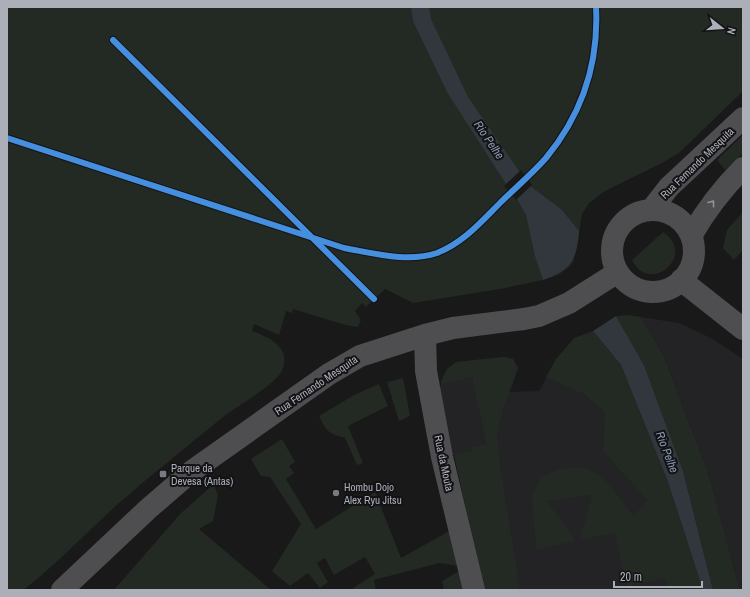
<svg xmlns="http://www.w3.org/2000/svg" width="750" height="597" font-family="'Archivo Narrow',sans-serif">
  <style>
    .built { fill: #232325 }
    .green { fill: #232923 }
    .water { fill: #31373d }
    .pier { fill: #191919 }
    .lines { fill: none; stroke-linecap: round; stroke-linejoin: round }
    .minor { stroke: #4e4e51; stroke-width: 22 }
    .cycleway-casing { stroke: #131315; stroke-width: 8 }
    .cycleway { stroke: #468fdf; stroke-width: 6 }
    .oneway { stroke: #909299 }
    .poi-dot { fill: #797a80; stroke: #131315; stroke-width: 1.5 }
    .labels { text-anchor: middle; stroke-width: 4; stroke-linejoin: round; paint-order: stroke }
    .street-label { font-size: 11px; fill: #acafb8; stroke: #131315 }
    .poi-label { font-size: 11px; fill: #acafb8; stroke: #131315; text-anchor: start }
    .water-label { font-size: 12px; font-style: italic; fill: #879aaf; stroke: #131315 }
  </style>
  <rect width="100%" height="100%" fill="#191919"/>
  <path class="built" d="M641,317L679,323L711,338L743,359V590H740L709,475L664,356Z
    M504,357L513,359L518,368L510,392L539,391L556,359L608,375L690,590H484L454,455H451L439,390L447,369L456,362Z"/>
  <path class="green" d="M7,7H743V91L679,153L660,164L605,191L589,203L582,214L578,241L573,262L569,267L558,275L543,280L500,289L413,303L385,289L366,307L362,303L355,311L361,320L358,327L345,325L293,309L292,313L286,311L279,335L254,324L252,331C268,337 290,346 283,368C279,383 237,406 223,417C188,446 152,474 118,504C87,532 59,562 26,588L22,590H7Z
    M743,135V153L725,170L717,160Z
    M743,212V250L734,260L723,248L727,230Z
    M663,232C698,255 649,296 632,260Z
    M628,315L641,317L664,356L709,475L740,590H713L683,471L644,365L616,316Z
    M593,331L621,365L668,482L703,590H668L665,578L627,587L615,533L580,540L592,495L547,501L576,541L536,550L532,494L541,477C549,474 558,469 567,468C599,462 617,494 633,516L648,501L603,451L605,412L584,394L546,377L556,359L574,338Z
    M504,357L513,359L518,368L504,407L497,434L501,472L520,590H484L454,454L473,451L472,447L486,444L485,437L472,377L442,384L441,381L447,369L456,362Z
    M403,378L410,416L399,421L387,382Z
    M379,384L388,406L348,426L363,463L357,465L345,438C329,434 326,431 319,416L356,394Z
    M282,439L295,462L289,466L294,473L286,479L316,529L375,492L401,558L451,530L459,566L439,563L374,580L376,590H355L353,588L375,574L365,557L334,575L325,558L317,563L328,582L320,588L308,573L290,586L272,571L301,524L270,477L261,476L251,459Z
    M214,484L218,496L213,521L199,529L271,590H114L180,514Z
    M459,571L463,590H444L442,581Z"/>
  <path class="water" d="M411,7H429L431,19L468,97L519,171L530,186L561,209L579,231C577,260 571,270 543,280L535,256L526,215L517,199L506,184L447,92L413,21Z
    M616,316L644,365L683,471L713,590H703L668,482L621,365L593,331Z"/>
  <path class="pier" d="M521,170L532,185L516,200L504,186Z"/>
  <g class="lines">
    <path class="minor" d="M651,210L669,187L743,118
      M612 251a41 41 0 1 1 82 0a41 41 0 1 1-82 0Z
      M691,236C706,210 722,189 743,168
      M681,280L743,329
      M425,335L426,371L442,457L474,590
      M62,590L148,509L192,471L329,374L360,356L425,335L453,328L524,319L539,316L569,303L618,272"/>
    <g class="cycleway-casing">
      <path id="cycleway" d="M113,40L374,299
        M7,138L344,248C373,253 408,263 437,253C463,243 481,222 500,203C515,188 532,174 546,158C582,114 599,64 596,7"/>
    </g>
    <use href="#cycleway" class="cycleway"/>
  </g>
  <defs><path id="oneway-chevron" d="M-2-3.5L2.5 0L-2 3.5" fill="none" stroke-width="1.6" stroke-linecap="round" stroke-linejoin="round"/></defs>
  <use class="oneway" href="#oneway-chevron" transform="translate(712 203) rotate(-52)"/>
  <g class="poi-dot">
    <rect x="159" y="470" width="8" height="8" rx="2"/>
    <circle cx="336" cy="493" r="4"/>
  </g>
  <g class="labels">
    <g class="street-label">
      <text transform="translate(697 163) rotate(-44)" y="4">Rua Fernando Mesquita</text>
      <text transform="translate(316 385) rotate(-34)" y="4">Rua Fernando Mesquita</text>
      <text transform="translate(444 463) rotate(78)" y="4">Rua da Mouta</text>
    </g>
    <g class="poi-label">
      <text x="171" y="472">Parque da<tspan x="171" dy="13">Devesa (Antas)</tspan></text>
      <text x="344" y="491">Hombu Dojo<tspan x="344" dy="13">Alex Ryu Jitsu</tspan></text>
    </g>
    <g class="water-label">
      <text transform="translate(489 140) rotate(56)" y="4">Rio Pelhe</text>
      <text transform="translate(667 452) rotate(69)" y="4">Rio Pelhe</text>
    </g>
  </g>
  <rect width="750" height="597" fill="none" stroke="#acafb8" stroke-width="16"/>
  <g transform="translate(722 28) rotate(107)" stroke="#131315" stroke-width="3" paint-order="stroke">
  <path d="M0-3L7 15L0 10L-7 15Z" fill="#acafb8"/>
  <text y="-6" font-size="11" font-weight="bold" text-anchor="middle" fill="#acafb8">N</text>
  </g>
  <path d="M614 581v6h88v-6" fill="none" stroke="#acafb8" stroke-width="2"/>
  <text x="620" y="581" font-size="12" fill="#acafb8" stroke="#131315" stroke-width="3" paint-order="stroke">20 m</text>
</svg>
